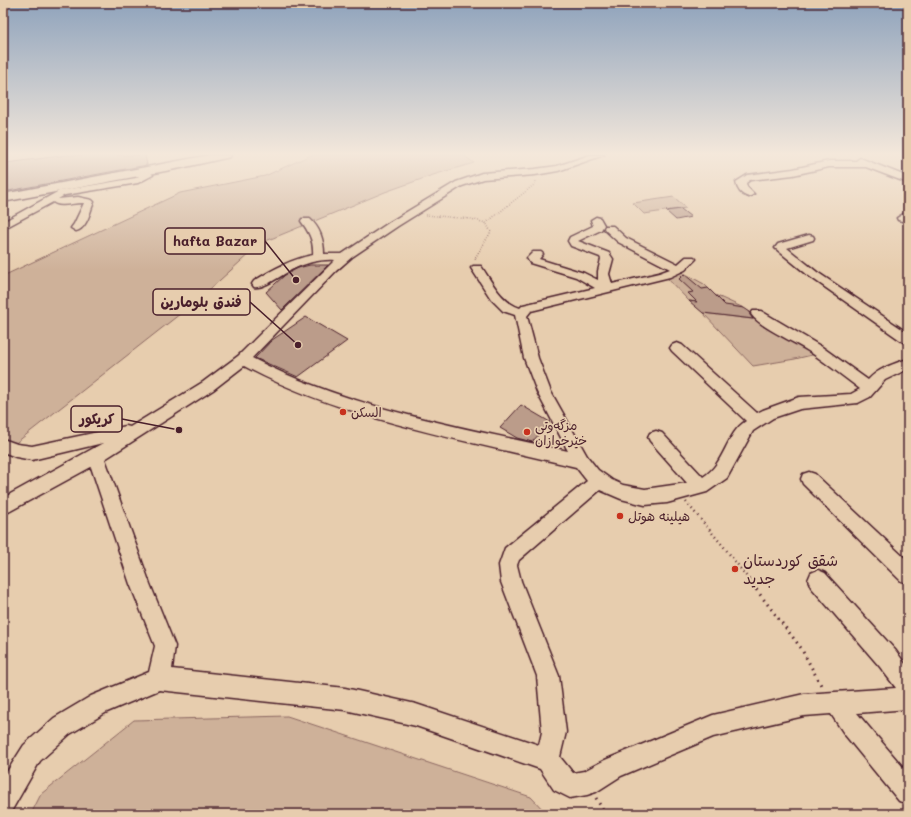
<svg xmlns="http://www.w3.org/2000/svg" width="911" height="817" font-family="Mali,'Playpen Sans Arabic',sans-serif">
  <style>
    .green { fill: #ceb199; stroke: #8c6862 }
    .building { fill: #bb9c8a; stroke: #4a1f2b }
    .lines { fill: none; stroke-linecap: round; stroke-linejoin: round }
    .minor-casing { stroke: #4a1f2b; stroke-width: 3 }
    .major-casing { stroke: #4a1f2b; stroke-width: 3 }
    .path-far2 { stroke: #4a1f2b; stroke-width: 1.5; stroke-dasharray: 0.5 2; stroke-linecap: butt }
    .path-far1 { stroke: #4a1f2b; stroke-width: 2.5; stroke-dasharray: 1 3.5; stroke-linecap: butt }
    .path { stroke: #4a1f2b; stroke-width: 3; stroke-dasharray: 1.5 4.5; stroke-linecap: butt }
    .minor { fill: #e7cdae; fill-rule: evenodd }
    .major { fill: #e7cdae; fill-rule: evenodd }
    .poi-dot { fill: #c8321e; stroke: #e7cdae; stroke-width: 1.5 }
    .labels { text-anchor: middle; stroke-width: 3.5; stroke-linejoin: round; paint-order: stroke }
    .poi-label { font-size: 13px; fill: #4a1f2b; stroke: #e7cdae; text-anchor: start }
    .near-poi-label { font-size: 16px; fill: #4a1f2b; stroke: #e7cdae; text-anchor: start }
    .leader { fill: none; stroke: #4a1f2b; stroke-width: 1.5 }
    .callout-dot { fill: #4a1f2b; stroke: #e7cdae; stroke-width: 1.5 }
    .callout { fill: #e7cdae; stroke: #4a1f2b; stroke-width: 1.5 }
    .callout-label { font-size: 14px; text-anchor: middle; font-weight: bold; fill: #4a1f2b }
  </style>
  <rect width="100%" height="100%" fill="#e7cdae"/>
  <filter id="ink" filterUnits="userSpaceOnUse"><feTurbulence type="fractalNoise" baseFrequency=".025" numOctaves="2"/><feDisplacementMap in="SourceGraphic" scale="8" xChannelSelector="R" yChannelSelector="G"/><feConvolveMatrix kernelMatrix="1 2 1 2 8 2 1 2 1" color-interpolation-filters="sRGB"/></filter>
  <g filter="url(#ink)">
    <path class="green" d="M311,155H463L474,163L433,175L385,192L261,243L199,299L3,453V276L180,193L265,176Z
      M674,197L686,208L644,214L633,203Z
      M682,272L704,284L715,295L744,308L689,301L665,276Z
      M703,313L760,320L816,354L795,359L753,366Z
      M287,716L531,797L547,814H31L41,794L134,720Z"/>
    <path class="building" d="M67,155H145L147,165L3,192V169L6,163Z
      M681,209L691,217L676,220L666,211Z
      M310,265H328L282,310L266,292L285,275L298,268Z
      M684,274L702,289L708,288L725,305L744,308L750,312V315L753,319L703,313L689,301L697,302L688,293L693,292L679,279Z
      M306,317L347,341L298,377L255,358L272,340Z
      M521,405L550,422L532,442L517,438L500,428Z"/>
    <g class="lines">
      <g class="minor-casing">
        <path id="minor" d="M590,155H604L558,171L535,175L483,179L462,186L398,226L352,257L336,271L252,358C350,409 461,427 568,451L537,392L524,358L515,315L503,311L491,299L471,268L473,266H481C492,282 501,302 520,308L523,305L595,288L576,277L530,263L527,258L533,252H541L543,254L539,259L584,273L598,280V271L601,259L600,257L571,246L568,241L570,237L593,226L591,220L596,217L600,218L604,225L601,230L578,241L609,253L613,259L609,274L612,284L659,273L670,269L618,242L605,230L604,228L605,226H613L626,238L678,264L686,257H694L696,259L685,270L670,277L531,311L527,316L538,358L551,392L587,456L598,470L612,480L623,485L645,489L687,483L650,441L648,437L650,433L656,431L662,433L703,477C725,464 726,433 746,421L672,351L670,348L672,345L677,343L682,345L757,413L763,410L799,397L851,394L860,389C844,377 829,365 813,354C798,343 760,328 751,314L753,311H761L822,347L868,380C879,368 893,364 908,359V369L885,380L870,397L858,403L800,409L773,418L753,431L727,478L707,492L667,503L645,505L621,499L600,490L519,560L517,565L521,581L559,676L566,732L560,757L573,773L584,771L605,760L713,715L804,694L896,688L880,667L811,587L808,580L811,573L818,570L825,573L896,651L908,668V709L857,713L908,773V804L899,801L845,735L831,714L804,716L713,737L621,776L596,792L587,795L570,798L554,790L540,769L416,726L345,710L159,690L107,712L70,734L40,761L12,810L3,813V778L24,745L54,718L91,696L149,672L155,646L130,584L91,467L3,515V498L103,443L32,460L16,457L3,452V439L17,444L32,446L126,426L130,427L203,382L238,356L335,260C320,259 306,263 293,269C283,274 264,289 254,287L252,284L254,281C272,270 291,259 313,255C314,241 309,232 301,221L302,219H310C320,228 324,240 324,254H342L390,222L456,182L482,173L535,169L557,166ZM244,366C345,420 465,440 576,467L587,481L505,548L499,565L501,582L537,676L542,732L539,745L416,704L345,688L172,669L175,646L150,584L105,459L213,390Z
          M860,158L908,177V183L866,167H829L793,175L750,180L746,183L747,187L754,194L749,197C741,195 737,189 736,182L747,175L793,169L829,161H856Z
          M139,170L151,173L153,175L138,183L65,195L58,199L78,197L92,200L94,202C90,211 87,229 76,231L71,228L74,224L84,203C75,202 59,208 53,202L3,229V222L59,191L136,178L139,176L134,173Z
          M908,211V219L902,221L898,220L897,218Z
          M809,235L813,236L814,238L813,240L787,248L817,272L908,333V343L903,342L809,276L775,248L778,244Z
          M809,472L815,474L908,561V583L901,581L803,484L801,479L803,474Z"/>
      </g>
      <g class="major-casing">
        <path id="major" d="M210,155H231L230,157L181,168L3,202V194Z"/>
      </g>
      <path class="path-far2" d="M426,215L471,219L486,223L491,232L475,258L476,261
        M486,223L535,184L536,181"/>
      <path class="path-far1" d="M686,502L724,547L750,581"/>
      <path class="path" d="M749,580L801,648L822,687
        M596,798L605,814"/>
      <use href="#minor" class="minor"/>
      <use href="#major" class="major"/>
    </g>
  </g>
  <linearGradient id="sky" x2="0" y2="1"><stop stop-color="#8fa3bc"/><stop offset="0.57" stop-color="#f4e8db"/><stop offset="1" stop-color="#f4e8db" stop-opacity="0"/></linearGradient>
  <rect width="911" height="270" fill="url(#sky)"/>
  <g class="poi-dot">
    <circle cx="343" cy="412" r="4"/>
    <circle cx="527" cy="432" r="4"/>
    <circle cx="620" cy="516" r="4"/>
    <circle cx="735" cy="569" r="4"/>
  </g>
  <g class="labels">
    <g class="poi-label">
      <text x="351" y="417">السكن</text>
      <text x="535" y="430">مزگەوتی<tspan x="535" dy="15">خێرخوازان</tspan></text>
      <text x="628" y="521">هيلينه هوتل</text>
    </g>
    <g class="near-poi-label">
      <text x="743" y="566">شقق كوردستان<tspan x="743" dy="18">جديد</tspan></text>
    </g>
  </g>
  <path class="leader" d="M296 280L265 241M298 345L250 302M179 430L122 419"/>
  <g class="callout-dot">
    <circle cx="296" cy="280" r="4"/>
    <circle cx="298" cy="345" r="4"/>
    <circle cx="179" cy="430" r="4"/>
  </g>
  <g class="callout">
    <rect x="165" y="228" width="100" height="26" rx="4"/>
    <rect x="153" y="289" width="97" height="26" rx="4"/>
    <rect x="71" y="406" width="51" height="26" rx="4"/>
  </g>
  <g class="callout-label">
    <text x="215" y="246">hafta Bazar</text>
    <text x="201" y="307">فندق بلومارين</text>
    <text x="97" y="424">کریکور</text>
  </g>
  <rect width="911" height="817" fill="none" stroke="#e7cdae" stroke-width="16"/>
  <rect x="8" y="8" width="895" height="801" fill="none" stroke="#4a1f2b" stroke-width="1.5" filter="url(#ink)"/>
</svg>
